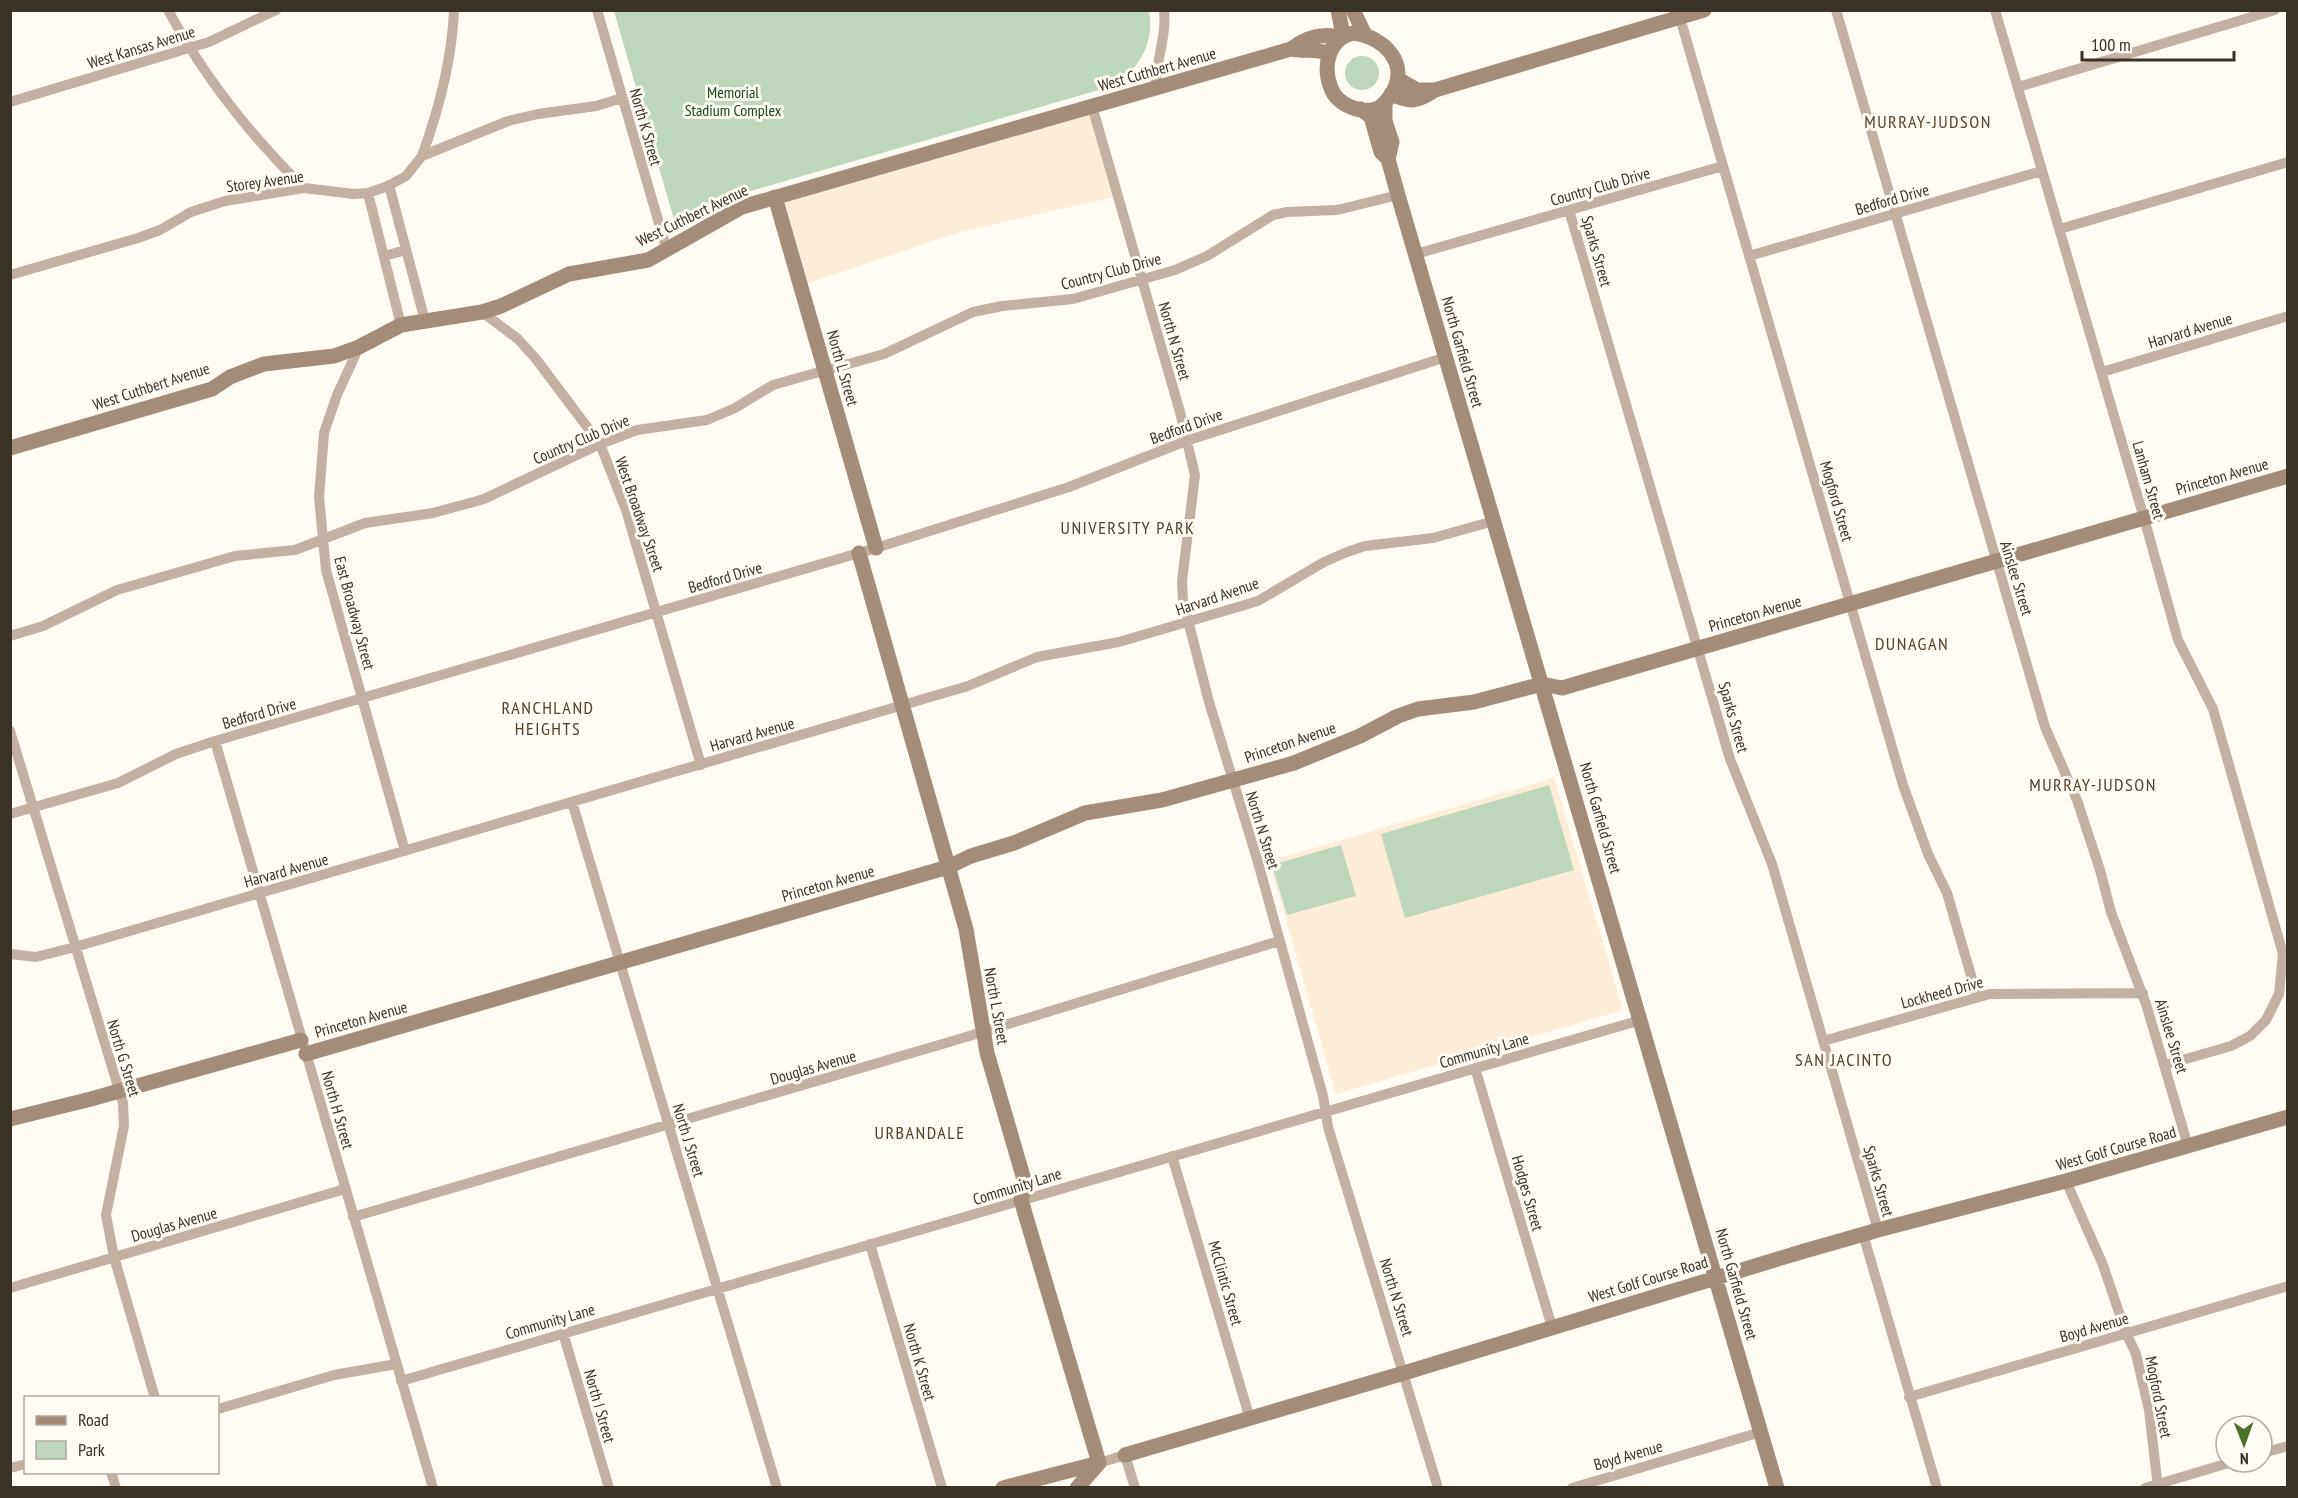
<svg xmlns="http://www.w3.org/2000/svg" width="2298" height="1498" font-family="'PT Sans Narrow',sans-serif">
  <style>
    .built { fill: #fcedd8 }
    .green { fill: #bdd6bc }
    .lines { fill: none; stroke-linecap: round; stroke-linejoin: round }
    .street { stroke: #c2b0a3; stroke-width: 10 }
    .secondary { stroke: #a58c79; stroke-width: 15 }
    .labels { text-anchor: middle; stroke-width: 6; stroke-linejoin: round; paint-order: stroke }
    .street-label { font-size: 16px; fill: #393227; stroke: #fefaf4 }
    .park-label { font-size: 16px; fill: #154518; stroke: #fefaf4 }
    .neighbourhood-label { font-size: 18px; letter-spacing: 1.5px; fill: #53422b; stroke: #fefaf4 }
  </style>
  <rect width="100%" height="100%" fill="#fefaf4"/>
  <path class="built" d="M1091,107L1117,196L956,233L800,286L775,198Z
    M1554,778L1623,1010L1336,1094L1269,861Z"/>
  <path class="green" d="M1149,10C1155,43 1139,72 1109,87L744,193L677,230L614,11Z
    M1345 73a17 17 0 1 1 34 0a17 17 0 1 1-34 0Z
    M1549,785L1574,870L1405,918L1381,834Z
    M1341,845L1356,896L1287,915L1272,865Z"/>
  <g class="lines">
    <path class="street" d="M168,10C204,77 250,135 304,188
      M597,10L667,251
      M1836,10L2045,727L2077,800L2100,870L2111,912L2146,1004L2188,1146
      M1995,10L2144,518L2178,640L2213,709L2283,954L2279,994L2266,1020L2250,1036L2231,1046L2165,1065
      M1678,11L1903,785L1928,854L1947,893L1977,996
      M2018,87L2275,10
      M1156,88C1155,62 1167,37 1164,10
      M10,102L209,42L276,10
      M1092,106L1180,412L1195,475L1182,581L1183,601L1209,702L1257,859L1323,1096L1328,1127L1438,1488
      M422,156C439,109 452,61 454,10
      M389,185L425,321
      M368,193L401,325
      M1569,210L1730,759L1772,864L1878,1230
      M2060,229L2288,162
      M1416,254L1723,166
      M384,256L406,250
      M1749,256L2042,171
      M10,275L138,238L160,230L191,212L225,201L304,188L354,194L368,193L388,186L406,176L422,156L508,121L538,114L596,106L622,98
      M482,312L518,339L536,359L600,444L626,510L701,765
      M359,347L337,395L324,433L319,497L326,570L405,851
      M2102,372L2288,316
      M10,636L43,626L117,590L235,556L295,550L365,523L433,513L484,499L600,444L637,430L707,420L735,408L773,385L884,354L973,312L1002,306L1073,299L1175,270L1207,256L1273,215L1287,212L1337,210L1398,195
      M10,731L123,1103L124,1126L106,1215L114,1257L155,1398
      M215,741L433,1488
      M572,802L777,1488
      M10,814L118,783L176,754L215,741L876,548L1069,487L1186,441L1446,357
      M10,954L36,957L75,947L968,686L1037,657L1119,642L1258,601L1324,562L1347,552L1365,546L1433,538L1494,521
      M1823,1041L1990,994L2143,993
      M1475,1068L1552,1327
      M1172,1156L1250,1419
      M2066,1181L2103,1265L2126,1333L2136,1354L2149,1410L2158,1488
      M353,1217L956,1040L1279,941
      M1863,1234L1937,1488
      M870,1244L942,1488
      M10,1288L345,1189
      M563,1333L609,1488
      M401,1381L1641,1020
      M1909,1397L2288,1286
      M218,1409L334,1375L396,1364
      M2262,1453L2288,1446
      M1099,1463L1125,1455L1135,1488
      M10,1468L26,1464
      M111,1472L116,1488
      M1572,1488L1761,1432
      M2145,1488L2232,1462"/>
    <path class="secondary" d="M1338,10L1343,35
      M1353,10L1365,35
      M1354,33C1384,37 1411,64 1391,95C1387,100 1384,105 1378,108C1362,115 1337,105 1331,88C1322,66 1329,37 1354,33Z
      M1291,49C1304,52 1317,48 1329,54
      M1398,79L1417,90H1435
      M1391,94C1411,103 1417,102 1435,90L1704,10
      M1385,103V121L1392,142L1388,159L1398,195L1777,1488
      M1361,109L1371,117L1381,152L1388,159
      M775,197L876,548
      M10,448L212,389L230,377L264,364L334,356L359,347L401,325L482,312L501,306L569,274L648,260L742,207L1291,49C1307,37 1321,33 1341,37
      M859,553L966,929L987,1053L1025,1183L1021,1200L1099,1463
      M306,1054L948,867L971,856L1014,843L1085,813L1162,800L1294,763L1360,736L1398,716L1418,709L1474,702L1542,684L1562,688L2288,476
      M10,1119L91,1099L301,1040
      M1125,1455L1404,1373L1801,1252L1878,1230L2066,1181L2288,1117
      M1003,1488L1099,1463
      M1077,1488L1099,1463"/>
  </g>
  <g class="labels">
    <g class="street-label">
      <text transform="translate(141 47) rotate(-17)" y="6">West Kansas Avenue</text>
      <text transform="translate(1157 69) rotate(-16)" y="6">West Cuthbert Avenue</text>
      <text transform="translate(646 127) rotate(74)" y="6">North K Street</text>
      <text transform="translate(265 181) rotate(-8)" y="6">Storey Avenue</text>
      <text transform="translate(1600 186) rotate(-16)" y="6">Country Club Drive</text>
      <text transform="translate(1892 199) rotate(-16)" y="6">Bedford Drive</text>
      <text transform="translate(692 215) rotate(-26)" y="6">West Cuthbert Avenue</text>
      <text transform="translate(1597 251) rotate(74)" y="6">Sparks Street</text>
      <text transform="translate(1111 271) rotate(-15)" y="6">Country Club Drive</text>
      <text transform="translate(2190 330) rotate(-17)" y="6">Harvard Avenue</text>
      <text transform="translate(1175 341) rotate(74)" y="6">North N Street</text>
      <text transform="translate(1463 352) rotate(74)" y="6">North Garfield Street</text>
      <text transform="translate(843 368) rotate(74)" y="6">North L Street</text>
      <text transform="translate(151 386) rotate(-18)" y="6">West Cuthbert Avenue</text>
      <text transform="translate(1186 426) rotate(-20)" y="6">Bedford Drive</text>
      <text transform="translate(581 439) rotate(-23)" y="6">Country Club Drive</text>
      <text transform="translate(2222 476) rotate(-16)" y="6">Princeton Avenue</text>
      <text transform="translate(2149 480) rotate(74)" y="6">Lanham Street</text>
      <text transform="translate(1837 501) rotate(74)" y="6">Mogford Street</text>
      <text transform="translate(640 514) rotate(71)" y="6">West Broadway Street</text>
      <text transform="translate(725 577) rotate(-16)" y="6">Bedford Drive</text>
      <text transform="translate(2017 578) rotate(73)" y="6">Ainslee Street</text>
      <text transform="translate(1217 596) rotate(-19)" y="6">Harvard Avenue</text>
      <text transform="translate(355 613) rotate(75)" y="6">East Broadway Street</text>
      <text transform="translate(1755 613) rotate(-16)" y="6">Princeton Avenue</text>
      <text transform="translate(259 713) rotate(-16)" y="6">Bedford Drive</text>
      <text transform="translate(1734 717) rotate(74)" y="6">Sparks Street</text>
      <text transform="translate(752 734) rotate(-16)" y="6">Harvard Avenue</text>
      <text transform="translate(1290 742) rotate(-19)" y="6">Princeton Avenue</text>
      <text transform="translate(1601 818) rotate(74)" y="6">North Garfield Street</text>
      <text transform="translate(1263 830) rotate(73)" y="6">North N Street</text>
      <text transform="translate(286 870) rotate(-16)" y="6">Harvard Avenue</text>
      <text transform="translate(828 883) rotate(-16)" y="6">Princeton Avenue</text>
      <text transform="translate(1942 992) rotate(-15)" y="6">Lockheed Drive</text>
      <text transform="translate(997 1006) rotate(80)" y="6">North L Street</text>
      <text transform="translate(361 1019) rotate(-16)" y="6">Princeton Avenue</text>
      <text transform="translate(2172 1036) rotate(73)" y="6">Ainslee Street</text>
      <text transform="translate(1484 1050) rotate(-16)" y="6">Community Lane</text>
      <text transform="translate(124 1058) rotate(73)" y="6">North G Street</text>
      <text transform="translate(813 1067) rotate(-16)" y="6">Douglas Avenue</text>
      <text transform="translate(338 1110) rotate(74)" y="6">North H Street</text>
      <text transform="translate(689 1140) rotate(73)" y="6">North J Street</text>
      <text transform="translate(2116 1148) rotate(-16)" y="6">West Golf Course Road</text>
      <text transform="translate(1879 1181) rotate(74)" y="6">Sparks Street</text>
      <text transform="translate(1017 1186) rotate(-17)" y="6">Community Lane</text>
      <text transform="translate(1528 1193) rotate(74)" y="6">Hodges Street</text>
      <text transform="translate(174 1224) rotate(-16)" y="6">Douglas Avenue</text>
      <text transform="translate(1648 1279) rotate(-17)" y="6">West Golf Course Road</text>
      <text transform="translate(1226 1283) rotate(74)" y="6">McClintic Street</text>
      <text transform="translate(1737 1284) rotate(74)" y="6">North Garfield Street</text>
      <text transform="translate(1397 1297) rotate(73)" y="6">North N Street</text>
      <text transform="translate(550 1321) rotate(-16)" y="6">Community Lane</text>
      <text transform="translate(2094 1327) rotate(-16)" y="6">Boyd Avenue</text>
      <text transform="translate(920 1362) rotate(74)" y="6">North K Street</text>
      <text transform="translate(2159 1397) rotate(79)" y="6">Mogford Street</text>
      <text transform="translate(600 1406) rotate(74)" y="6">North I Street</text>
      <text transform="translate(1628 1455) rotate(-16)" y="6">Boyd Avenue</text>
    </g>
    <g class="park-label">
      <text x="733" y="98">Memorial<tspan x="733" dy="18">Stadium Complex</tspan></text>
    </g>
    <g class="neighbourhood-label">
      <text x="1928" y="128">MURRAY-JUDSON</text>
      <text x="1128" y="534">UNIVERSITY PARK</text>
      <text x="1912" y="650">DUNAGAN</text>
      <text x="548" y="714">RANCHLAND<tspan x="548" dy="21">HEIGHTS</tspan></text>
      <text x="2093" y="791">MURRAY-JUDSON</text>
      <text x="1844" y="1066">SAN JACINTO</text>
      <text x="920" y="1139">URBANDALE</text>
    </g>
  </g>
  <rect width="2298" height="1498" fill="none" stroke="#393227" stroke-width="24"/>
  <rect x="24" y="1396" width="195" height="78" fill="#fefaf4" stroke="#afaaa2" stroke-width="1.5"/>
  <rect x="36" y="1416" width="30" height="9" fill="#a58c79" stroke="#afaaa2" stroke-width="1.5"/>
  <text x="78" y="1426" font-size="18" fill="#393227">Road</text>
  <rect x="36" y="1441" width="30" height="18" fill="#bdd6bc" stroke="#afaaa2" stroke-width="1.5"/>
  <text x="78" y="1456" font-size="18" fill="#393227">Park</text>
  <g transform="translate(2244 1444) rotate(179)"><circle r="28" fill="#fefaf4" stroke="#afaaa2" stroke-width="1.5"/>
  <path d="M0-4.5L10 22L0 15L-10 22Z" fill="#4e712a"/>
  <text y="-9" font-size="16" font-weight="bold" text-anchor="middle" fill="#393227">N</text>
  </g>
  <path d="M2082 51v9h152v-9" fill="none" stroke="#393227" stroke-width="3"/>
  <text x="2091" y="51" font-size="18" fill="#393227" stroke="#fefaf4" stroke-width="4.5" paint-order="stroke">100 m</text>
</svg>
